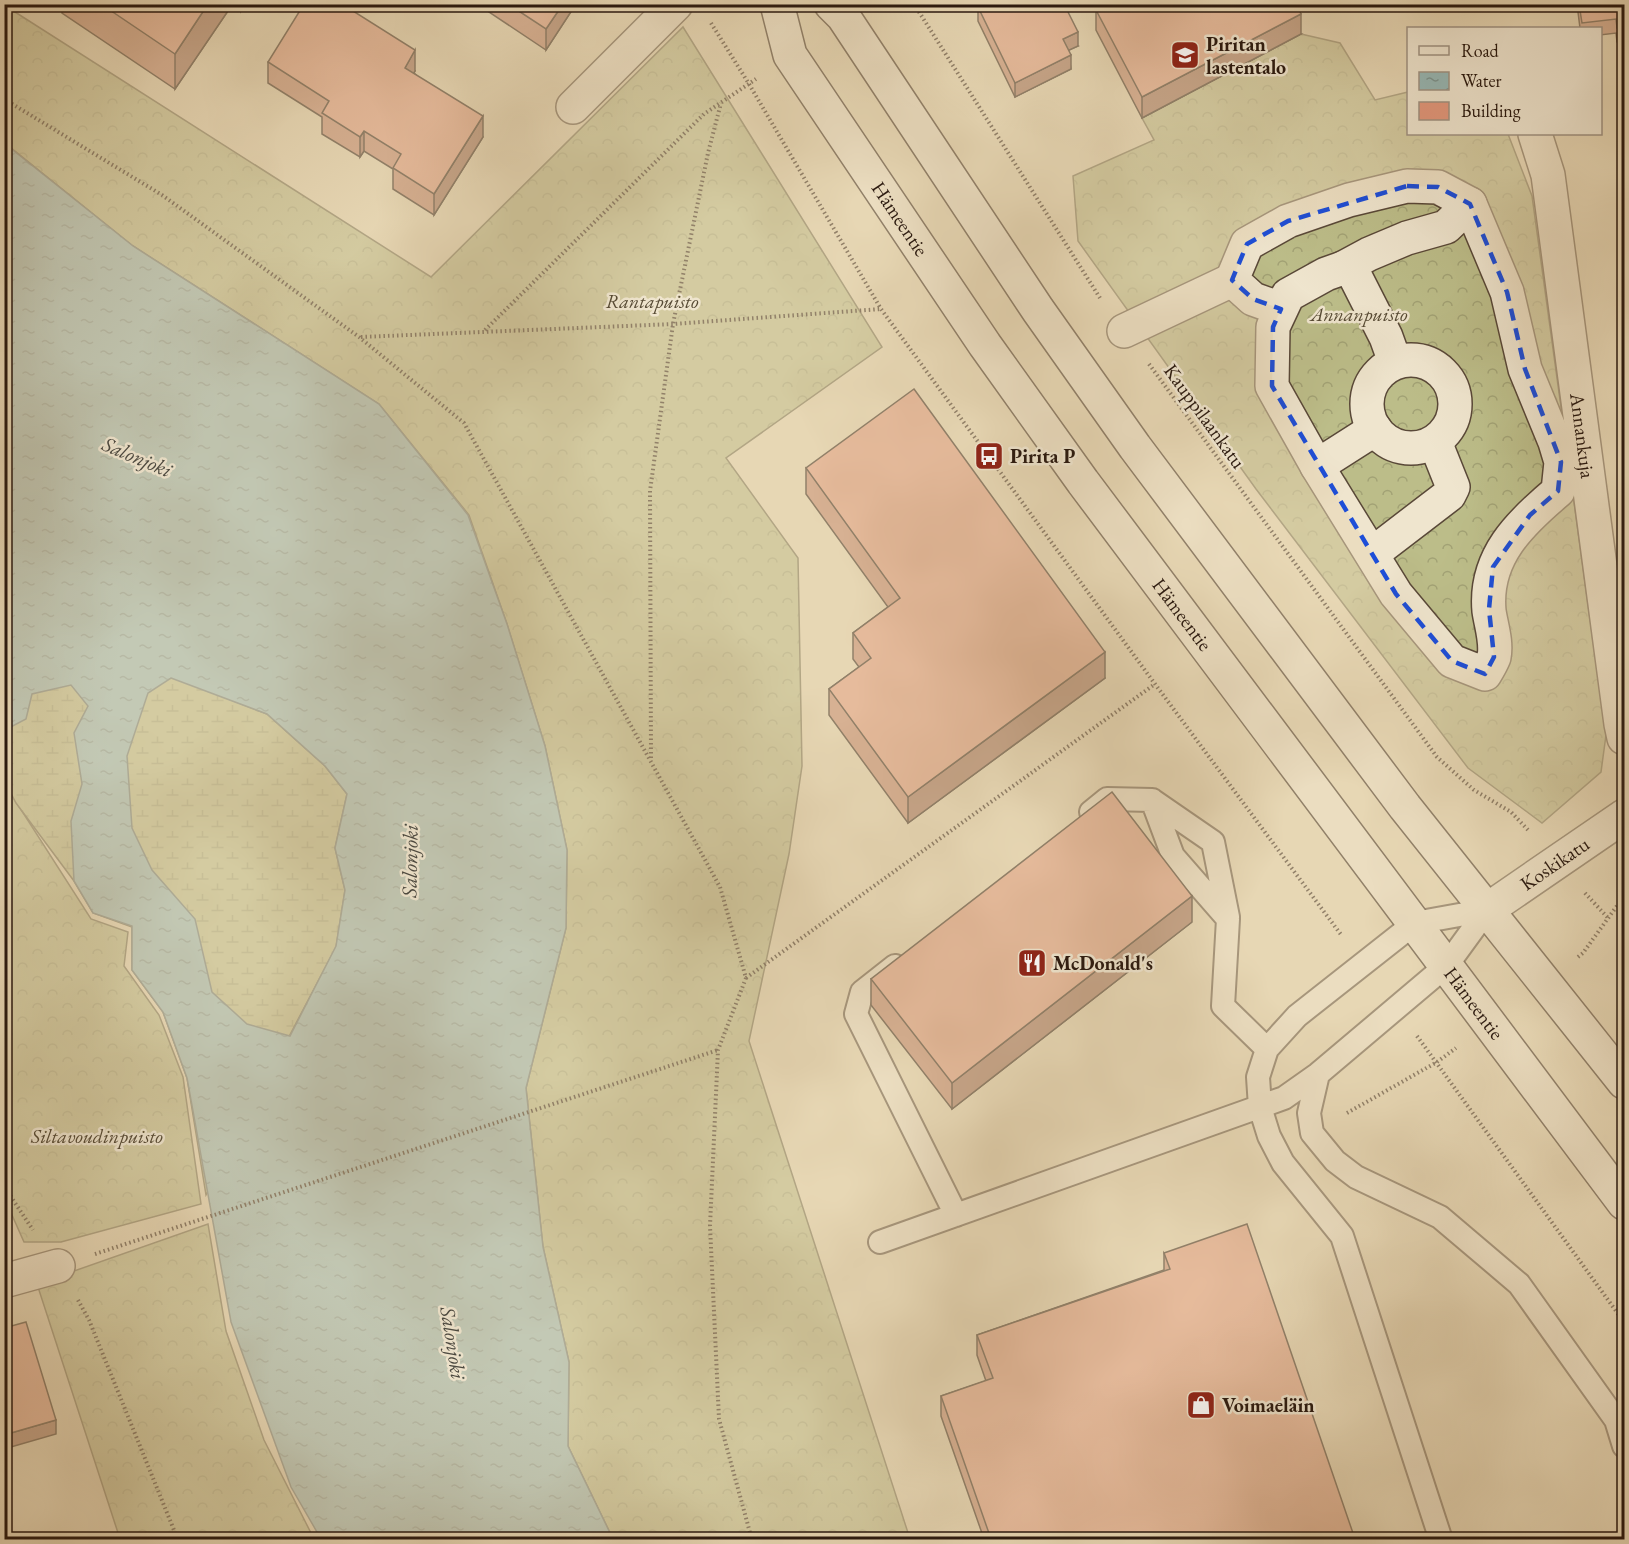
<svg xmlns="http://www.w3.org/2000/svg" width="1629" height="1544" font-family="'EB Garamond',serif">
  <style>
    .forest { fill: url(#forest-crowns); stroke: #736b4c; stroke-width: 1.5 }
    .wetland { fill: url(#wetland-marsh); stroke: #736b4c; stroke-width: 1.5 }
    .water { fill: url(#water-ripples); stroke: #6c7873; stroke-width: 1.5; fill-rule: evenodd }
    .lines { fill: none; stroke-linecap: round; stroke-linejoin: round }
    .service-casing { stroke: #594838; stroke-width: 26 }
    .minor-casing { stroke: #594838; stroke-width: 36 }
    .secondary-casing { stroke: #2a190f; stroke-width: 36 }
    .path { stroke: #2a190f; stroke-width: 4; stroke-dasharray: 1.5 3; stroke-linecap: butt }
    .service { stroke: #efe5ce; stroke-width: 22 }
    .minor { stroke: #efe5ce; stroke-width: 33 }
    .secondary { stroke: #efe5ce; stroke-width: 33 }
    .wall { fill: #c4846c; stroke: #2a190f; stroke-width: 1.5 }
    .shaded-wall { fill: #a06b58; stroke: #2a190f; stroke-width: 1.5 }
    .building { fill: #e4997e; stroke: #2a190f; stroke-width: 1.5 }
    .marked { fill: none; stroke: #1d4ed8; stroke-width: 4.5; stroke-dasharray: 12 8; stroke-linejoin: round }
    .labels { text-anchor: middle; stroke-width: 5; stroke-linejoin: round; paint-order: stroke }
    .poi-label { font-size: 20px; font-weight: bold; fill: #2a190f; stroke: #efe5ce; text-anchor: start }
    .street-label { font-size: 20px; fill: #2a190f; stroke: #efe5ce }
    .park-label { font-size: 20px; font-style: italic; fill: #564a34; stroke: #efe5ce }
    .water-label { font-size: 21px; font-style: italic; fill: #4b4941; stroke: #efe5ce }
  </style>
  <defs>
    <pattern id="forest-crowns" width="20" height="18" patternUnits="userSpaceOnUse" patternTransform="scale(1.5)"><rect width="20" height="18" fill="#bcbd89"/><path d="M2 6a3 3 0 1 1 6 0M12 15a3 3 0 1 1 6 0" fill="none" stroke="#a2a275"/></pattern>
    <pattern id="wetland-marsh" width="20" height="14" patternUnits="userSpaceOnUse" patternTransform="scale(1.5)"><rect width="20" height="14" fill="#bcbd89"/><path d="M1 5h8M5 5V1M11 12h8M15 12V8" fill="none" stroke="#a2a275"/></pattern>
    <pattern id="water-ripples" width="26" height="14" patternUnits="userSpaceOnUse" patternTransform="scale(1.5)"><rect width="26" height="14" fill="#98b8b5"/><path d="M2 4q2-2 4 0t4 0M15 11q2-2 4 0t4 0" fill="none" stroke="#7c9592"/></pattern>
  </defs>
  <rect width="100%" height="100%" fill="#e7d7b4"/>
  <filter id="stains"><feTurbulence type="fractalNoise" baseFrequency=".00333" numOctaves="4"/><feColorMatrix values="0 0 0 0 .2 0 0 0 0 .09 0 0 0 0 .02 0 0 0 .5 -.17"/></filter>
  <radialGradient id="worn" r=".72"><stop offset=".6" stop-color="#630" stop-opacity="0"/><stop offset="1" stop-color="#630" stop-opacity=".3"/></radialGradient>
  <path class="forest" d="M4,5L431,277L683,27L882,347L726,458L798,558L802,766L789,854L749,1041L910,1539H613L568,1446L569,1362L543,1247L526,1088L566,928L567,850L545,746L507,624L469,515L379,404L133,246L5,143Z
    M1301,34L1340,43L1375,100L1408,92V134H1508L1532,196L1606,735L1601,772L1542,823L1468,768L1256,489L1078,241L1073,176L1154,140L1142,118Z
    M4,783L91,919L128,932L124,966L159,1015L183,1077L201,1204L61,1242H24L4,1197Z
    M208,1224L226,1331L264,1440L314,1539H120L37,1284Z"/>
  <path class="wetland" d="M4,650L172,677L267,714L325,766L347,794L335,848L345,890L336,947L206,1195L187,1078L163,1012L132,970V927L93,913L74,881L16,803L5,782Z"/>
  <path class="water" d="M4,143L133,246L379,404L468,515L507,624L545,746L567,850L566,928L526,1088L543,1247L569,1362L568,1446L613,1539H321L291,1487L231,1322L187,1078L163,1012L132,970V926L93,913L74,881L71,821L82,784L74,733L88,706L71,685L32,694L26,719L5,730ZM171,678L267,714L325,766L347,794L335,848L345,890L336,946L290,1036L247,1024L212,992L195,919L152,870L132,828L127,756L148,693Z"/>
  <g class="lines">
    <g class="service-casing">
      <path id="service" d="M1152,800L1213,842L1228,917
        M1091,812L1107,799L1152,800L1173,856L1228,919L1223,1006L1267,1049
        M895,966L862,992L856,1014L956,1215
        M1318,1074L1309,1113L1312,1133L1335,1161L1356,1177L1440,1217L1519,1284L1616,1420L1624,1446
        M880,1242L1284,1098L1318,1074L1447,965L1487,910
        M1441,1540L1342,1236L1283,1163L1269,1136L1260,1107L1258,1077L1267,1049L1297,1016L1415,923L1487,910"/>
    </g>
    <g class="minor-casing">
      <g id="minor">
        <path d="M573,107L676,4"/>
        <path id="s1" d="M1535,134L1548,175L1621,724L1624,738"/>
        <path d="M1343,268L1369,254L1407,238L1446,227L1470,204"/>
        <path d="M1281,309L1253,299L1232,280L1247,244L1288,221L1349,200L1407,186L1438,187L1470,204L1507,292L1525,369L1555,442L1561,462L1558,491C1520,523 1484,557 1489,611C1491,625 1497,642 1494,657C1492,662 1488,669 1485,674L1452,661L1396,594L1317,466L1272,386L1273,327L1288,295L1326,274L1343,268L1354,274L1386,337L1395,362"/>
        <path d="M1124,331L1232,280"/>
        <circle cx="1411" cy="404" r="44"/>
        <path d="M1317,466L1375,429"/>
        <path d="M1372,554L1449,495L1453,487L1435,442"/>
        <path id="s2" d="M1487,910L1624,816"/>
        <path d="M4,1281L58,1266"/>
      </g>
    </g>
    <g class="secondary-casing">
      <g id="secondary">
        <path id="s3" d="M777,4L790,55L985,345L1083,482L1624,1203"/>
        <path d="M831,4L843,16L1038,310L1135,447L1405,807L1624,1082"/>
      </g>
    </g>
    <path class="path" d="M914,4L1100,298
      M711,23L749,84L881,309L1155,684L1342,936
      M4,99L162,195L359,337L464,423L720,887L746,978L718,1050L710,1226L719,1419L752,1540
      M485,330L704,114L756,79
      M361,337L673,324L881,309
      M1149,364L1437,757L1474,790L1511,812L1530,832
      M651,758L650,491L673,324L708,153L721,103
      M1585,893L1609,919
      M1578,957L1583,953L1624,896
      M746,978L1155,684
      M1417,1036L1624,1322
      M1347,1113L1437,1062L1456,1048
      M4,1184L11,1197L33,1230
      M95,1254L718,1050
      M78,1300L89,1320L178,1540"/>
    <use href="#service" class="service"/>
    <use href="#minor" class="minor"/>
    <use href="#secondary" class="secondary"/>
  </g>
  <path class="wall" d="M62,4H245L241,11L232,5L175,89L62,13Z
    M477,4H576L546,50Z
    M1577,4H1624V41L1617,42L1616,33L1600,35V28H1580Z
    M978,7L1078,46L1068,50L1071,69L1015,97L978,21Z
    M1096,10L1301,34L1142,118L1096,30Z
    M268,62L415,71L414,73L483,137L434,215L393,189V169L364,151L360,157L322,134V117L268,83Z
    M1624,349V393L1620,364V350Z
    M806,468L1105,678L908,823L829,715V689L859,667L853,659V633L888,607L806,494Z
    M1192,922L952,1109L871,1005V979Z
    M1164,1253L1355,1539H984L941,1416V1396L986,1381L977,1355V1335L1164,1270Z"/>
  <path class="shaded-wall" d="M208,4L232,5L175,89V54Z
    M241,4H245L241,11Z
    M563,4H576L546,50V29Z
    M1340,4H1347L1340,8Z
    M1301,14V34L1142,118V97Z
    M1078,32V46L1063,53V39Z
    M415,50V71L405,88V68Z
    M1071,55V69L1015,97V83Z
    M483,116V137L434,215V194Z
    M364,131V151L360,157V137Z
    M1105,652V678L908,823V797Z
    M1192,896V922L952,1109V1083Z
    M56,1420V1434L4,1449V1435Z"/>
  <path class="building" d="M101,4H208L175,54Z
    M304,4H342L415,50L405,68L483,116L434,194L393,168L401,154L364,131L360,137L322,113L329,101L268,62Z
    M508,4H563L546,29Z
    M983,4H1064L1078,32L1063,39L1071,55L1015,83L978,7Z
    M1105,4H1296L1301,14L1142,97L1096,10Z
    M1579,4H1624V27L1617,28L1616,19L1582,23Z
    M1624,349V379L1620,350Z
    M914,389L1105,652L908,797L829,689L871,658L853,633L900,598L806,468Z
    M1112,792L1192,896L952,1083L871,979Z
    M1247,1224L1355,1539H991L941,1396L993,1378L977,1335L1170,1269L1164,1253Z
    M26,1322L56,1420L4,1435V1328Z"/>
  <path d="M0 0H1629V1544H0ZM1407,186L1438,187L1470,204L1507,292L1525,369L1561,462L1558,491L1530,515L1493,567L1489,609L1494,657L1485,674L1452,661L1396,594L1272,386L1273,327L1281,309L1253,299L1232,280L1247,244L1288,221Z" fill="#e7d7b4" fill-opacity=".55" fill-rule="evenodd"/>
  <path class="marked" d="M1407,186L1438,187L1470,204L1507,292L1525,369L1561,462L1558,491L1530,515L1493,567L1489,609L1494,657L1485,674L1452,661L1396,594L1272,386L1273,327L1281,309L1253,299L1232,280L1247,244L1288,221Z"/>
  <defs>
    <g id="school-square" transform="scale(1.5)"><rect x="-9" y="-9" width="18" height="18" rx="4" fill="#8f2418" stroke="#efe5ce"/><path d="M0-5L7-2L0 1L-7-2ZM-4 1L0 2.5L4 1V4Q0 6-4 4Z" fill="#fff"/></g>
    <g id="bus-square" transform="scale(1.5)"><rect x="-9" y="-9" width="18" height="18" rx="4" fill="#8f2418" stroke="#efe5ce"/><path d="M-5-6H5V4H4V6H2V4H-2V6H-4V4H-5ZM-3.5-4V0h7V-4ZM-3.5 1.2v1.5H-2V1.2ZM2 1.2v1.5H3.5V1.2Z" fill="#fff"/></g>
    <g id="restaurant-square" transform="scale(1.5)"><rect x="-9" y="-9" width="18" height="18" rx="4" fill="#8f2418" stroke="#efe5ce"/><path d="M-5-6h1v4h1v-4h1v4h1v-4h1v5L-1.5 .5V6h-2V.5L-5-1ZM5-6V6H3V1.5H1.5Q1.5-4 5-6Z" fill="#fff"/></g>
    <g id="shop-square" transform="scale(1.5)"><rect x="-9" y="-9" width="18" height="18" rx="4" fill="#8f2418" stroke="#efe5ce"/><path d="M-5-2.5h2.3a2.7 3.5 0 0 1 5.4 0H5L5.5 6h-11ZM-1.5-2.5h3a1.5 2.3 0 0 0-3 0Z" fill="#fff"/></g>
  </defs>
  <g fill-rule="evenodd">
    <use href="#school-square" x="1185" y="55"/>
    <use href="#bus-square" x="989" y="456"/>
    <use href="#restaurant-square" x="1032" y="963"/>
    <use href="#shop-square" x="1201" y="1405"/>
  </g>
  <g class="labels">
    <g class="poi-label">
      <text x="1206" y="51">Piritan<tspan x="1206" dy="23">lastentalo</tspan></text>
      <text x="1010" y="463">Pirita P</text>
      <text x="1053" y="970">McDonald's</text>
      <text x="1222" y="1412">Voimaeläin</text>
    </g>
    <g class="street-label">
      <text dy="7" stroke="none"><textPath href="#s3" startOffset="250">Hämeentie</textPath></text>
      <text transform="translate(1205 416) rotate(54)" y="7">Kauppilaankatu</text>
      <text dy="7" stroke="none"><textPath href="#s1" startOffset="306">Annankuja</textPath></text>
      <text dy="7" stroke="none"><textPath href="#s3" startOffset="736">Hämeentie</textPath></text>
      <text dy="7" stroke="none"><textPath href="#s2" startOffset="82">Koskikatu</textPath></text>
      <text dy="7" stroke="none"><textPath href="#s3" startOffset="1222">Hämeentie</textPath></text>
    </g>
    <g class="park-label">
      <text x="652" y="308">Rantapuisto</text>
      <text x="1359" y="321">Annanpuisto</text>
      <text x="97" y="1143">Siltavoudinpuisto</text>
    </g>
    <g class="water-label">
      <text transform="translate(137 457) rotate(23)" y="7">Salonjoki</text>
      <text transform="translate(410 861) rotate(-89)" y="7">Salonjoki</text>
      <text transform="translate(453 1343) rotate(81)" y="7">Salonjoki</text>
    </g>
  </g>
  <rect width="1629" height="1544" fill="none" stroke="#e7d7b4" stroke-width="24"/>
  <rect x="6" y="6" width="1617" height="1532" fill="none" stroke="#2a190f" stroke-width="3"/>
  <rect x="12" y="12" width="1605" height="1520" fill="none" stroke="#2a190f" stroke-width="1.5"/>
  <rect x="1407" y="27" width="195" height="108" fill="#efe5ce" stroke="#a09382" stroke-width="1.5"/>
  <rect x="1419" y="46" width="30" height="9" fill="#efe5ce" stroke="#a09382" stroke-width="1.5"/>
  <text x="1461" y="57" font-size="18" fill="#2a190f">Road</text>
  <rect x="1419" y="72" width="30" height="18" fill="url(#water-ripples)" stroke="#a09382" stroke-width="1.5"/>
  <text x="1461" y="87" font-size="18" fill="#2a190f">Water</text>
  <rect x="1419" y="102" width="30" height="18" fill="#e4997e" stroke="#a09382" stroke-width="1.5"/>
  <text x="1461" y="117" font-size="18" fill="#2a190f">Building</text>
  <rect width="100%" height="100%" filter="url(#stains)"/>
  <rect width="100%" height="100%" fill="url(#worn)"/>
</svg>
